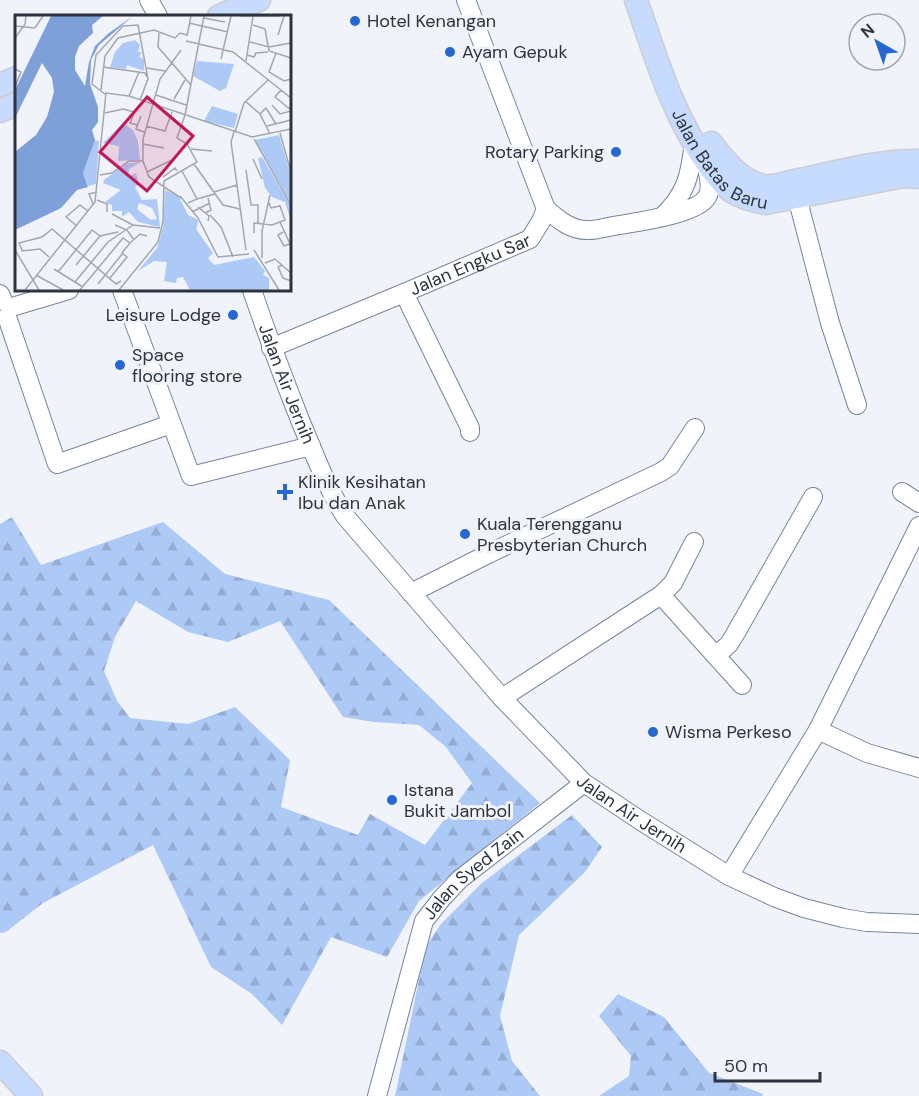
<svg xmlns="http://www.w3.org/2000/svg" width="919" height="1096" font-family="'DM Sans',sans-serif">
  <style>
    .forest { fill: url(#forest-firs); fill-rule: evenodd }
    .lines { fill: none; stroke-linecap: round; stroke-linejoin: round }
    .minor-casing { stroke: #7686a1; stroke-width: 20 }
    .major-casing { stroke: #cdced1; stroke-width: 25 }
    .minor { stroke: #fff; stroke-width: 18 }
    .major { stroke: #c6dbfd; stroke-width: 22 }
    .poi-dot { fill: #2667d3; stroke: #f0f3f9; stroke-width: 2 }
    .labels { text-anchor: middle; stroke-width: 6; stroke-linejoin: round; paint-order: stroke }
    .poi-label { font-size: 18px; fill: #2d343f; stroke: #f0f3f9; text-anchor: start }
    .street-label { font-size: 18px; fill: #2d343f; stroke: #f0f3f9 }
    .inset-river { fill: none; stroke: #7da0d9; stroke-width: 3 }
    .inset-road { fill: none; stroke: #a2a7af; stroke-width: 1.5 }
    .view { fill: #c2185b; fill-opacity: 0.15; stroke: #c2185b; stroke-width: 3 }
    .inset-edge { fill: none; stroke: #2d343f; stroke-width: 3 }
  </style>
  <defs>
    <pattern id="forest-firs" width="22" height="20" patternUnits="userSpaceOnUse" patternTransform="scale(1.5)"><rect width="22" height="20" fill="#adc9f6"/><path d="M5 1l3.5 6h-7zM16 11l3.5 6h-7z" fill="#95add4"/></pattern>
  </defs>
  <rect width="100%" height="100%" fill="#f0f3f9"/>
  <path class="forest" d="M12,517L41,565L163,522L225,574L329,600L540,803L419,901L387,957L331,937L282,1025L252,994L211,967L153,845L43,903L6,932L0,933V524ZM136,601L188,632L228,642L280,621L343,717L374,722L419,725L445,746L472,783L425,845L370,814L358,835L281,807L290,760L235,707L188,724L130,718L117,701L104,671L115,637Z
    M572,815L602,847L585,872L519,935L500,1016L512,1061L540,1096H395L426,946L441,924L482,883Z
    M618,994L664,1017L709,1073L763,1094L762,1096H599L629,1076L631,1056L599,1016Z"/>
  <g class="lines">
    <g class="minor-casing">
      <g id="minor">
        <path d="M149,0L158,16"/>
        <path d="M797,197L830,323L857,405"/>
        <path d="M546,209C558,219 570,230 587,230C595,231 606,227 614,226C635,222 696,215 707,197C713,187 708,172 705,161"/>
        <path d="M662,217C687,193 690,175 694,142"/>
        <path d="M122,290L191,476L311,446"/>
        <path id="s1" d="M252,290C267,334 283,377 300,420C314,453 326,486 345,516L502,698L584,783L641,821L729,876L774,897L804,908L843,918L867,922L919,924"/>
        <path d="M404,293L470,428V432"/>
        <path d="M0,294L3,301"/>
        <path d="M12,307L69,290"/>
        <path d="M7,317L57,464L171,424"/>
        <path id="s2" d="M271,348L404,293L530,239L541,221L546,209L466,0"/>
        <path d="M902,492L919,503"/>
        <path d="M411,593L488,554L661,472L670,466L695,428"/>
        <path d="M661,595L742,685"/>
        <path d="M716,656L729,644L734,636L813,497"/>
        <path d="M502,698L661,595L673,583L694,542"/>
        <path d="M818,730L867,753L919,768"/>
        <path d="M729,876L818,730L919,526"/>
        <path id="s3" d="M377,1096L424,921L442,898L460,879L584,783"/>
      </g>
    </g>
    <g class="major-casing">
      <g id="major">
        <path id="s4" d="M636,0C656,57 673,118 710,167C717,175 723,185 731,191C742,198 754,201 766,203L903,176L919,177"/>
        <path d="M219,16L259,0"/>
        <path d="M0,85L16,78"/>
        <path d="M0,111L16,104"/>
        <path d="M711,143C725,161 740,181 764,186C772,188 795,180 805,179C841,171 882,160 919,161"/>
        <path d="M0,1062L31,1096"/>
      </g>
    </g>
    <use href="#minor" class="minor"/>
    <use href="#major" class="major"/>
  </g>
  <g class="poi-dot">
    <circle cx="355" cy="21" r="6"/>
    <circle cx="450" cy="52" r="6"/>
    <circle cx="616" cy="152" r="6"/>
    <circle cx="233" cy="315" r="6"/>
    <circle cx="120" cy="365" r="6"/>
    <path d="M282 483h6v6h6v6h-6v6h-6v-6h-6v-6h6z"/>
    <circle cx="465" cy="534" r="6"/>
    <circle cx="653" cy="732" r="6"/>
    <circle cx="392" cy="800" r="6"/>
  </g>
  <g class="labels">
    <g class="poi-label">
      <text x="367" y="27">Hotel Kenangan</text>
      <text x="462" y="58">Ayam Gepuk</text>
      <text x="604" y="158" text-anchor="end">Rotary Parking</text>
      <text x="221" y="321" text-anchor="end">Leisure Lodge</text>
      <text x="132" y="361">Space<tspan x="132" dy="21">flooring store</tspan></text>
      <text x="298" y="488">Klinik Kesihatan<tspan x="298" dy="21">Ibu dan Anak</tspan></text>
      <text x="477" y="530">Kuala Terengganu<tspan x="477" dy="21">Presbyterian Church</tspan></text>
      <text x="665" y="738">Wisma Perkeso</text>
      <text x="404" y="796">Istana<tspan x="404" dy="21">Bukit Jambol</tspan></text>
    </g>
    <g class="street-label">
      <text dy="6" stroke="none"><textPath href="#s4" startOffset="186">Jalan Batas Baru</textPath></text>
      <text dy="6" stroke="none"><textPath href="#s2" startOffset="216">Jalan Engku Sar</textPath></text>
      <text dy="6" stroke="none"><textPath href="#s1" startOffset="100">Jalan Air Jernih</textPath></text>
      <text dy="6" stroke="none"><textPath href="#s1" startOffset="660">Jalan Air Jernih</textPath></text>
      <text dy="6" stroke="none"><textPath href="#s3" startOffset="250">Jalan Syed Zain</textPath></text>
    </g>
  </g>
  <g transform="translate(15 15)">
    <rect width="276" height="276" fill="#f0f3f9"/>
    <path d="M120,25L125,30L123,37H127L124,42L129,44V56L112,50L111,54L95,52L100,37L108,28Z" fill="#adc9f6"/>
    <path d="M108,108L118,115L123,126L125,145L103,146L104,131L88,128ZM126,147L114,154L113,162L121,158L124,169L120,172L127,185L142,184L145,212L123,207L114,197L107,202V196H97V190L90,187L106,175L88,168L90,164L113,148ZM124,188L137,193L142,204L136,205L122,194ZM163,181L173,200L183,205L181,214L198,238L193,243L199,250L239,242L250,256L248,260L254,263V275H175L168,262L162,263L161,268L149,266L152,247L139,246L123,256L142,233L149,208Z" fill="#adc9f6" fill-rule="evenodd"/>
    <path d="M182,46L219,49L211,73L205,76L178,61ZM264,120L276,160V188L240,125ZM247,142L276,191V206L270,187L257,182L250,173L243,143Z" fill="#adc9f6"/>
    <path d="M80,125L84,126L81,169L73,171L68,158ZM150,175L163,181L173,200L183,205L180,221L167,226L148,213Z" fill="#adc9f6"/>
    <path d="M197,91L223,99L219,113L189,106Z" fill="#adc9f6"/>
    <path d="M36,1H88L77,10L78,18L64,31L60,42V55L70,71L74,47L80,31L94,18L118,1L84,30L76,45L75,69L83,92V107L77,115L80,125L68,158L73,172L62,175L46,193L0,215V137L21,120L32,102L39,77L37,63L27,48L0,103V75Z" fill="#7da0d9"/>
    <path class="inset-river" d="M0,174L21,169L52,127L56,110L50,43L71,1"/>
    <path class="inset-road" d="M225,1H265M189,3L210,7M174,8L213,17M238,10L250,14L254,36L276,43M0,11L20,13L28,1M144,18L143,32L176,70M263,20L269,1M172,21L176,1M0,23L10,9L11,1M171,26L218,37L276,83M235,27L254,32L276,28M166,35L145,64L128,124V146L134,162L166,183M261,38L254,57L269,66L276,64M232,40L239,42L241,38L253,37M206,44L216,1M231,46L238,1M88,52L130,58L132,62M132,53L150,56M0,54L6,57L0,72M86,75L90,41L103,23L139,15L160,23L165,18L172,20M266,75L260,82L276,95M91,80L77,69L81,40L108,11L123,10L133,64L125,85M141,80L171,90M114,81L124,57M159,84L170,65M230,86L245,99L255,119M257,90L265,99L276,96M90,98L108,94L119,97M119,98L115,108L123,110M245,99L251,93L261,109M170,100L189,1M126,101L121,114L129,117M131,111L150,116L157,97M252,111L276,105M219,117L216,127L231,235M220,117L229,88L253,65M265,118L276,157M239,124L276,190M128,129L149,133M176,134L197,136M238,144L247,164M179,149L208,190L225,194M231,155L236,190H243V208M167,156L182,184L173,188M132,157L157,145M85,160L97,158L114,146H128M148,162L160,153L162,156M199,177L222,170M165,181L183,203L203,242L234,239M182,184L200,179M82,185L92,189V197M78,189L74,179L82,177M183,192L194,201L193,206M177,197L195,188M190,198L196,195L193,183M97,199L118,210L145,213M195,200L206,212L218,242M265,207L276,231M100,210L112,215L119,225M62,211L51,202L65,190L73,196M268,217L263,220L269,231L275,229M239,218V208L257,210L270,205L265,191L256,193L254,188M0,235L24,275M7,235L4,228L27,222L37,214L101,269L106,266M239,235L264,275M6,236L25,234L34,242M247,243V216L255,180M250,248L260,244L276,258M61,250L85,221L103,217M267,250L263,252L268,263L276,266M39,254L68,272M43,257L77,215L85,221M21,260L48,275M95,263L112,242L107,238L115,228L125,219L132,221M60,267L93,227L118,210M83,269L108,238M10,275L80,187L91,78L114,81L237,122L276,114M65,275L108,223L115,228M104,275L143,227L148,206L149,166L182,147L172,129L162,123L170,100"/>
    <path class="view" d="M132,82L178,121L132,176L85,137Z"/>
    <rect width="276" height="276" class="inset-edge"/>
  </g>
  <g transform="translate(877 42) rotate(320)"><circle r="28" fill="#f0f3f9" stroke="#a2a7af" stroke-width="1.5"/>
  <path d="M0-4.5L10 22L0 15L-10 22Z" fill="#2667d3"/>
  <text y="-9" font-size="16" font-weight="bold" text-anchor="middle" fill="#2d343f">N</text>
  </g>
  <path d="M715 1072v9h105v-9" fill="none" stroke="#2d343f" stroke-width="3"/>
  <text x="724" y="1072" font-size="18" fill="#2d343f" stroke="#f0f3f9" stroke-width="4.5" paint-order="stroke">50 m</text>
</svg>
